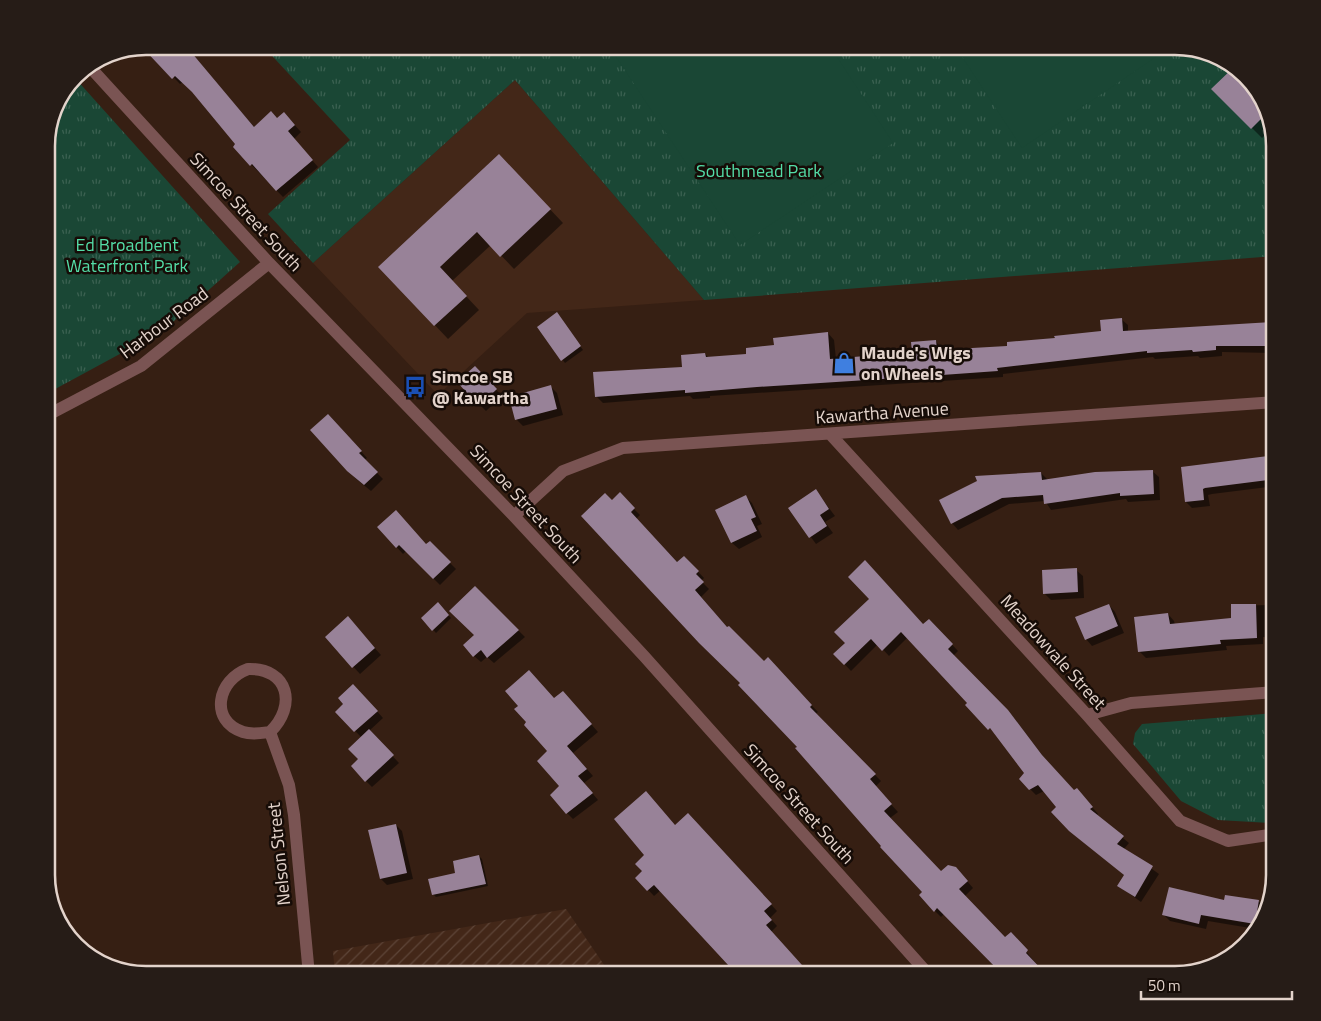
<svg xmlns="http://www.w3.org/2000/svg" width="1321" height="1021" font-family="'Titillium Web',sans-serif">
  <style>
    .built { fill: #432718 }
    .industrial { fill: url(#industrial-furrows) }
    .park { fill: url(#park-tufts) }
    .pitch { fill: #1a4735 }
    .shadow { fill: #0007 }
    .building { fill: #988298 }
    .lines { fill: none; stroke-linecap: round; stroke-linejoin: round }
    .minor { stroke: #7a5453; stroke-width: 12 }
    .labels { text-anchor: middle; stroke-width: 5; stroke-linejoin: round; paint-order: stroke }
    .park-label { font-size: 18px; fill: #54dda7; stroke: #160c07 }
    .street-label { font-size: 18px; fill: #e3d3cb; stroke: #160c07 }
    .poi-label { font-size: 18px; font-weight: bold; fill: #e3d3cb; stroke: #160c07; text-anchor: start }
    .rim { fill: none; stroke: #e3d3cb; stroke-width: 2.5 }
  </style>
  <defs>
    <pattern id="industrial-furrows" width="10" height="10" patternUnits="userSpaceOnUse" patternTransform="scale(1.25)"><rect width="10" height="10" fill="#432718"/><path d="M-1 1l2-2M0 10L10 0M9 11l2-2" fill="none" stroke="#5e4538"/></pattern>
    <pattern id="park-tufts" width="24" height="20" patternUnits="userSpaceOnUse" patternTransform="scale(1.25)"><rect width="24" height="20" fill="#1a4735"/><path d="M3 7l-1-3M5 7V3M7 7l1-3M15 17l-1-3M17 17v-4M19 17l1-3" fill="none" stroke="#3b6151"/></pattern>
  </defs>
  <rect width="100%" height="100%" fill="#361f13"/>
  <path class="built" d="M515,80L704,300L527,313L438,395L313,263Z"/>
  <path class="industrial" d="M566,909L611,975H335L333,951Z"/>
  <path class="park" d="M263,46H1175C1189,51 1227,60 1237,68C1287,109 1275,197 1275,256L704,300L515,80L313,263L268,214L350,140Z
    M75,78L240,262L164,330L46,394V139L56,102Z
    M1275,713V821L1270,823L1218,820L1181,801L1133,744L1135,733L1142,724Z"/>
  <path class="pitch" d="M609,46H830L893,143L740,245Z
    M955,46H1172L1022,148Z"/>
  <path class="shadow" d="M146,46H184L255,128L277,119L290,120L301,132L294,139L318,167L283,197L234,147L237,144L193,92L183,82L180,84L149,52L146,54L139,48Z
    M1236,67L1264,102L1271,129L1262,138L1213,89Z
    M512,169L563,223L514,269L491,245L452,281L479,310L448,339L380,267Z
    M559,317L583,350L565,363L538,327Z
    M1121,319L1128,325V332L1275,323V353L1222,352V356L1200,358L1198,356L1155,359L1153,357L1003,374V377L710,396V398L693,399L690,396L603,403L596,396L683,368L705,354L709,358L747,355L828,333L834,340L836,359L913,353L936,341L942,351L1009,347L1102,332Z
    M481,374L502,396L486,411L480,405Z
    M550,386L557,393L563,415L523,426L517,420L510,398Z
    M335,422L367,458L364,460L383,479L371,491L355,478Z
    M1266,455H1275V486L1212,494L1208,495L1210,506L1192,508L1186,502L1182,468L1266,457Z
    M1152,471L1159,477L1160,500L1128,502L1126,499L1051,510L1045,501L1009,504L958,530L952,523L1041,473L1048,480Z
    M816,491L835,516L825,522L833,533L816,544L790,509Z
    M619,494L640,515L636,519L678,563L684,557L704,578L701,581L709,589L701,597L728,629L764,663L767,659L818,712L815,714L881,781L875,787L898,812L890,818L941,872L962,875L973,888L964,897L1005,939L1017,940L1045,975H1003L944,914L941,917L935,911L923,892L742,683L612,501Z
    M746,497L752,503L762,524L757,526L762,537L739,549L732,543L717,511Z
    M379,528L427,546L430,543L456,569L440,585L406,551L403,554Z
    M1076,570L1083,576L1084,598L1051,600L1044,593Z
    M475,588L525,637L494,663L487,657L481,662L474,656Z
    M438,604L451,618L436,633L423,618Z
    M1109,605L1115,612L1124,633L1092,646L1086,639Z
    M1269,605L1275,609V638L1263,637V644L1226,646L1227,650L1146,658L1139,651L1168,614L1174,621L1175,625L1232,619V606Z
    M929,620L958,651L953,656L1014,718L1048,763L1075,792L1083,796L1098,814L1096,816L1129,843L1124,849L1159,874L1141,902L1119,886L1125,876L1058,807L1044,791L1036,795L1030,789L1026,773L996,734L966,705L968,703L907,638L889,656L878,644L851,671L835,654L846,643L923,626Z
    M354,625L381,655L360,674L326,637Z
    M360,692L383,718L369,731L399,763L372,787L366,781L360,759L362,738L337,712Z
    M554,699H569L598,732L573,753L593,776L584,783L598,800L573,819L567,813L549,751Z
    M694,821L777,911L770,918L777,926L771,932L811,975H722L731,966L661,890L654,896L637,878L676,826Z
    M396,825L402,831L413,879L387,885L381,879Z
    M479,856L482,859L488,886L436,897L433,894Z
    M1226,896L1265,903L1256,929L1208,921L1206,929L1170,921L1163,914L1225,902Z"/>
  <path class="building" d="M186,46L254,127L271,111L277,118L284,112L295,125L288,131L313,160L276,191L252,164L250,166L233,147L235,144L192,92L175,76L172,79L142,47Z
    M1234,67L1264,102L1267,113L1251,129L1211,89Z
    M499,154L551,209L500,257L477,232L440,267L467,296L434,326L378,267Z
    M557,312L581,346L561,361L537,327Z
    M1122,318L1123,331L1274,322L1275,346H1216V350L1193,352L1192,350L1147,353V351L997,368L998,371L914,377L757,387L685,393V390L595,397L593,372L682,367L681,355L705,353L706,357L746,354V348L774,345L773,338L828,332L830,359L912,352L911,342L936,340L937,350L1007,346V342L1055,338L1054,336L1101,331L1100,320Z
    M475,366L497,389L479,406L457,382Z
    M551,385L557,409L515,420L509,397Z
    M328,414L362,451L359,453L378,472L364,485L347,471L310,430Z
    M1275,455V479L1205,488L1203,489L1204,500L1185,502L1181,467Z
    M1153,470L1154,494L1120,496V493L1044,504L1043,495L1002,498L951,524L939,500L977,481L975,476L1041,472L1042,480L1095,472Z
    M816,489L829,509L820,515L827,526L809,538L788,508Z
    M620,492L635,508L631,512L677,562L684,556L699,571L696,574L704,582L695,590L727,627L729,626L764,661L768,657L812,705L810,707L876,774L870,779L892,804L884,811L941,871L948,865L956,867L968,881L959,889L1005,937L1011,932L1028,950L1026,953L1047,975L1001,973L937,908L934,912L919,895L922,892L880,847L881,846L795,748L797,747L738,685L740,683L699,643L581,516L605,493L612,500Z
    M746,495L756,517L751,519L757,531L731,543L715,510Z
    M396,510L426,544L430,541L451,562L433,579L399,545L396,548L377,527Z
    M865,560L923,624L929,619L953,644L948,649L1008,710L1042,755L1074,790L1077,788L1093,807L1090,809L1124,836L1117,844L1153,866L1135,897L1117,886L1124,875L1069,831L1051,812L1056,807L1038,785L1029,790L1019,779L1024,773L990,728L988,730L965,705L967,703L901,632L882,651L871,639L844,665L833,654L845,643L834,632L869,599L848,577Z
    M1077,568L1078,592L1043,594L1042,570Z
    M475,586L519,630L487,658L481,650L473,657L463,645L474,635L449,611Z
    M438,602L449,615L432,631L421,618Z
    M1109,604L1118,626L1085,640L1075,617Z
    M1231,604H1256L1257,638L1220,640L1221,644L1138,652L1134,617L1168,613L1170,624L1231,618Z
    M348,616L375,648L352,668L325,637Z
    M529,670L554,698L563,691L592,724L567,746L587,769L578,776L593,793L566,814L550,795L559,786L537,761L547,751L524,725L526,722L514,709L518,706L505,691Z
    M353,684L378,711L354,732L335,712L343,704L338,698Z
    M369,729L394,755L365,782L351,766L358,759L348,749Z
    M646,791L675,825L688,813L772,904L764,911L772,920L766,925L811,975H720L729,966L654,885L647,891L635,878L642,871L635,864L644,855L614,819Z
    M396,824L407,873L380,879L368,830Z
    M479,855L486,884L432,895L428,879L455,873L453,861Z
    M1169,887L1224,900L1225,895L1259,900L1255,924L1201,915L1199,924L1162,915Z"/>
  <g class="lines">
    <path class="minor" d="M89,66L269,263L514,516L644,656L929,975
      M46,416L141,366L269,263
      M831,435L1087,715L1180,821L1228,841L1275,834
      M514,516L563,471L623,448L1275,402
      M248,669C289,668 297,706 270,732C262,733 252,735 243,732C209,721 217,680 248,669Z
      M1087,715L1131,703L1275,692
      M270,732L289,785L294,815L309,975"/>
  </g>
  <defs>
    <g id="shop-bare" transform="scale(1.725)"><path d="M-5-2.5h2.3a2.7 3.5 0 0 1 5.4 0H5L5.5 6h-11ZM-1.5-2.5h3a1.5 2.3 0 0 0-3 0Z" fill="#3f7fe0" stroke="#160c07" stroke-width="2.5" paint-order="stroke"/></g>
    <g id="bus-bare" transform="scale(1.725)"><path d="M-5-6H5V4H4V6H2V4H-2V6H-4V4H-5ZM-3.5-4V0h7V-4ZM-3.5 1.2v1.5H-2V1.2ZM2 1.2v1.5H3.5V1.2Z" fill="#1a4fb4" stroke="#160c07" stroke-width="2.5" paint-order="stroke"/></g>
  </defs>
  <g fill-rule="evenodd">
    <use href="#shop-bare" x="844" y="363"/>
    <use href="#bus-bare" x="415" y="387"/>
  </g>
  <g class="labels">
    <g class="park-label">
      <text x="759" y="177">Southmead Park</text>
      <text x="127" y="251">Ed Broadbent<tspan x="127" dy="21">Waterfront Park</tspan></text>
    </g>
    <g class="street-label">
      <text transform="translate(246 212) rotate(47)" y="6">Simcoe Street South</text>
      <text transform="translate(164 323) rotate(-37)" y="6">Harbour Road</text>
      <text transform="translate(882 413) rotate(-4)" y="6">Kawartha Avenue</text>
      <text transform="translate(526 504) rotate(47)" y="6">Simcoe Street South</text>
      <text transform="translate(1053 652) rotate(48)" y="6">Meadowvale Street</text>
      <text transform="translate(799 804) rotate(48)" y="6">Simcoe Street South</text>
      <text transform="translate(279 854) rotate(-96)" y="6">Nelson Street</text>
    </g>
    <g class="poi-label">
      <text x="861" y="359">Maude's Wigs<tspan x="861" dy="21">on Wheels</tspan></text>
      <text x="432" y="383">Simcoe SB<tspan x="432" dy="21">@ Kawartha</tspan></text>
    </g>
  </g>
  <path d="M0 0H1321V1021H0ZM146 55H1175A91 91 0 0 1 1266 146V875A91 91 0 0 1 1175 966H146A91 91 0 0 1 55 875V146A91 91 0 0 1 146 55Z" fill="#261c17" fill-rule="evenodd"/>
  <path class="rim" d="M146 55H1175A91 91 0 0 1 1266 146V875A91 91 0 0 1 1175 966H146A91 91 0 0 1 55 875V146A91 91 0 0 1 146 55Z"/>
  <path d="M1141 991v8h151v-8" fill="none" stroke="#e3d3cb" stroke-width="2.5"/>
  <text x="1148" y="991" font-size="15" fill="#e3d3cb" stroke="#160c07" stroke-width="4" paint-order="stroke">50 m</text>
</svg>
